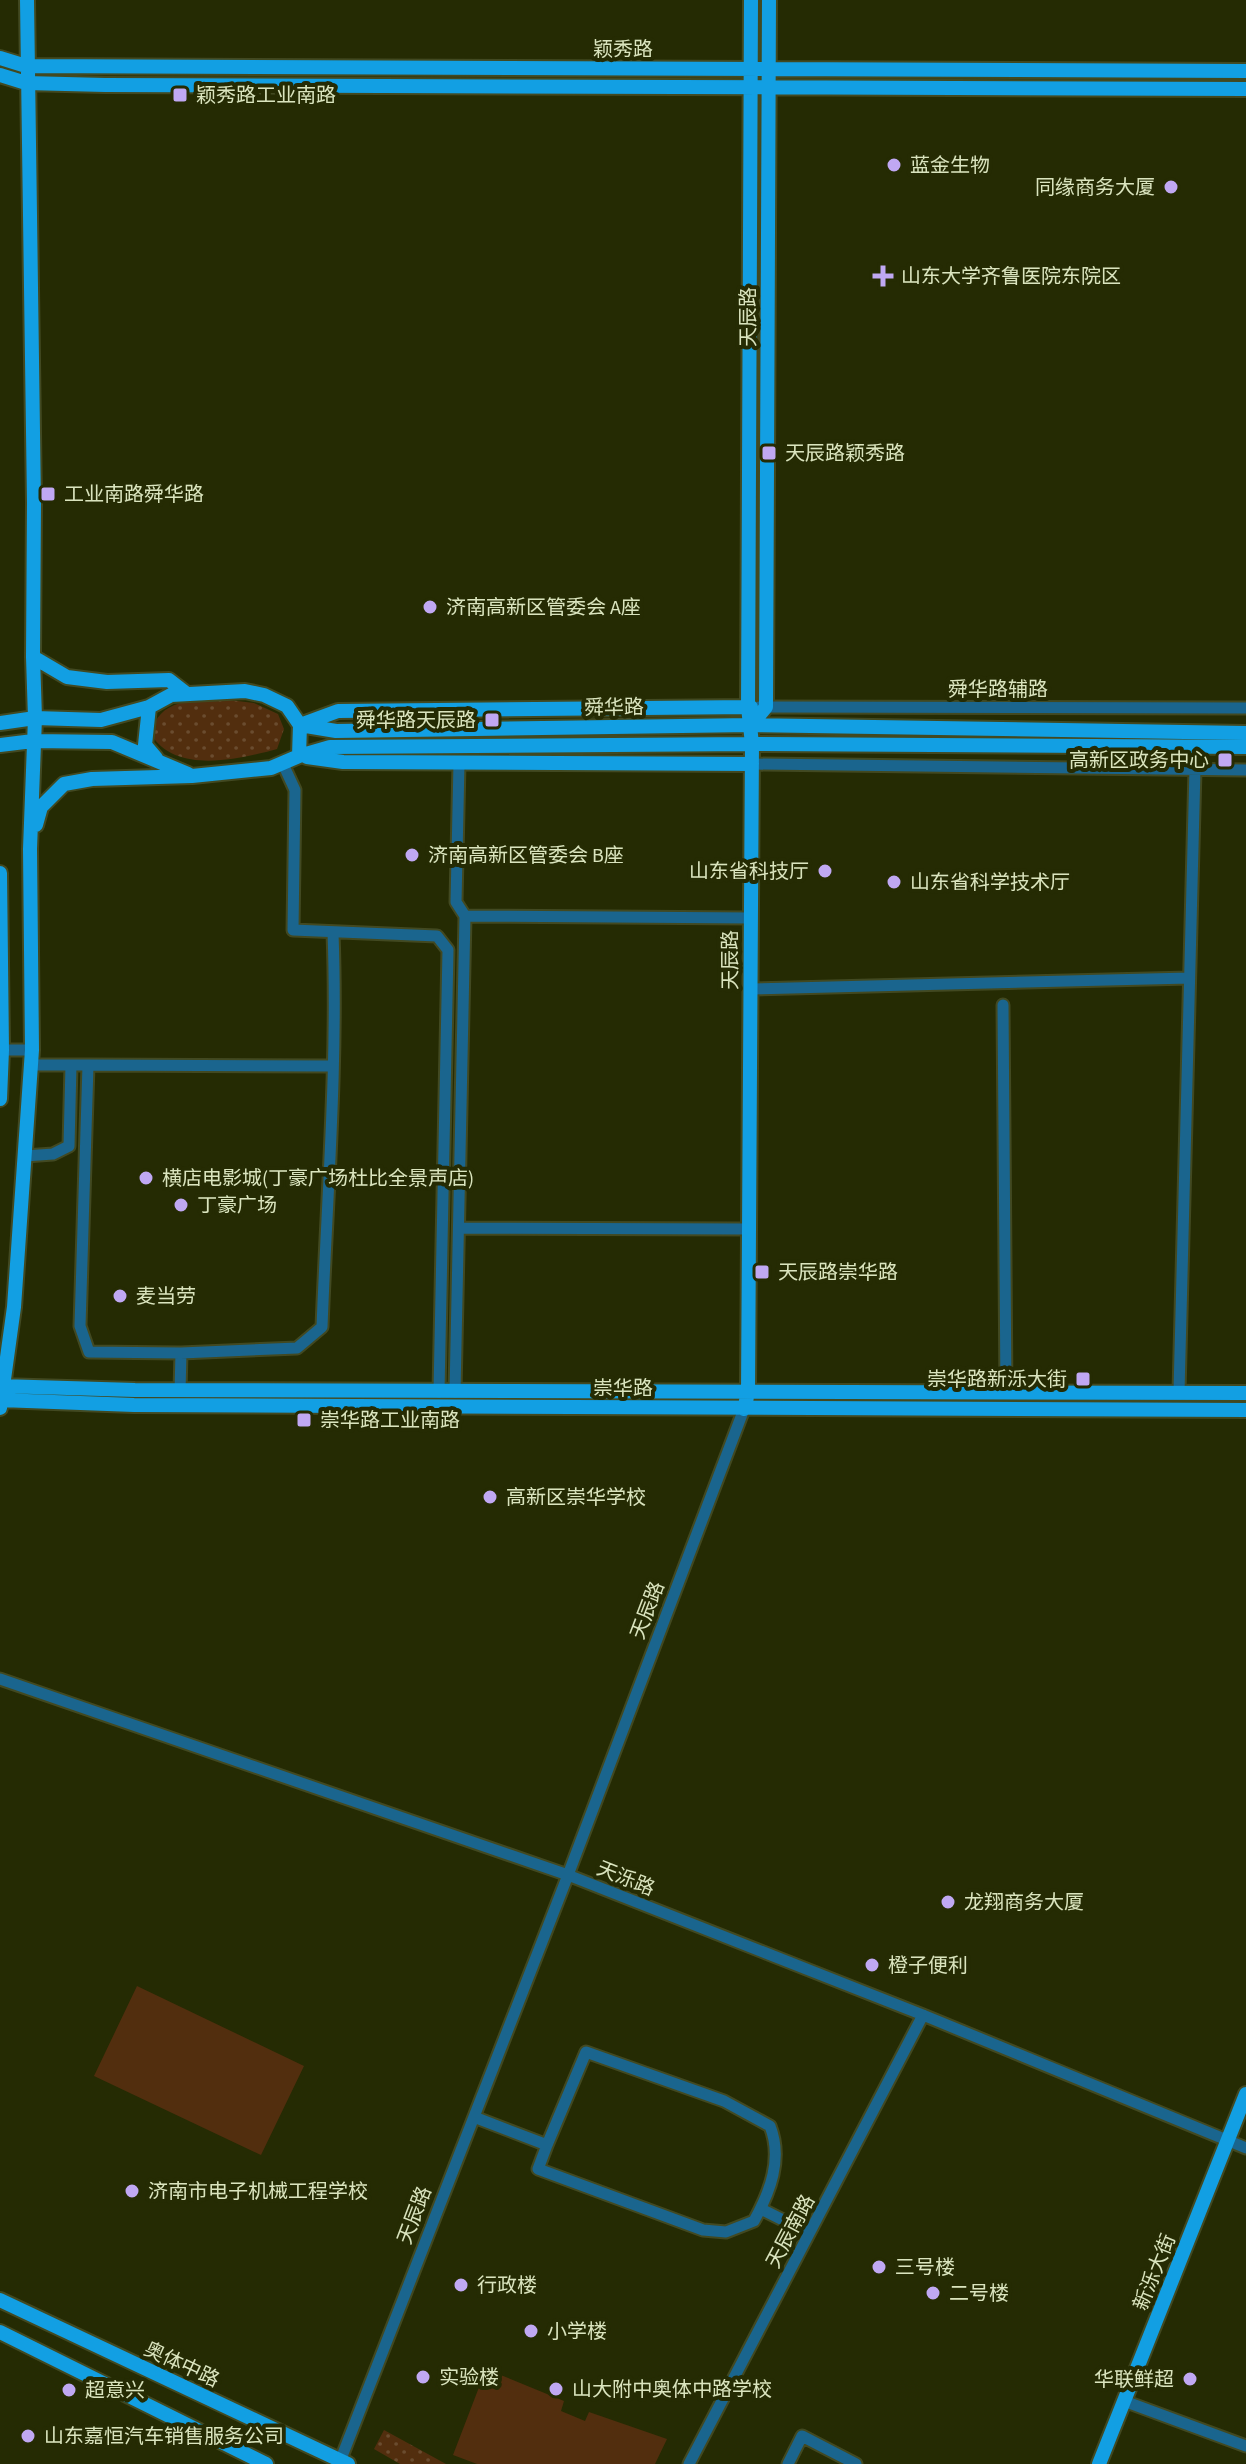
<svg xmlns="http://www.w3.org/2000/svg" width="1246" height="2464" font-family="'Source Sans 3','Noto Sans SC',sans-serif">
  <style>
    .grass { fill: url(#grass-dots) }
    .pitch { fill: #522e0e }
    .lines { fill: none; stroke-linecap: round; stroke-linejoin: round }
    .minor-casing { stroke: #424921; stroke-width: 15 }
    .major-casing { stroke: #424921; stroke-width: 18 }
    .minor { stroke: #1a658e; stroke-width: 11 }
    .major { stroke: #129fe3; stroke-width: 14 }
    .poi-dot { fill: #c0a8f3; stroke: #252b03; stroke-width: 3 }
    .labels { text-anchor: middle; stroke-width: 8; stroke-linejoin: round; paint-order: stroke }
    .street-label { font-size: 20px; fill: #dae4be; stroke: #252b03 }
    .poi-label { font-size: 20px; fill: #dae4be; stroke: #252b03; text-anchor: start }
  </style>
  <defs>
    <pattern id="grass-dots" width="8" height="8" patternUnits="userSpaceOnUse" patternTransform="scale(2)"><rect width="8" height="8" fill="#522e0e"/><path d="M2 2h.1M6 6h.1" fill="none" stroke="#6a4c2f" stroke-width="1.8" stroke-linecap="round"/></pattern>
  </defs>
  <rect width="100%" height="100%" fill="#252b03"/>
  <path class="grass" d="M221,699L254,703L278,714L284,729L277,749C240,759 175,775 151,734C159,698 192,701 221,699Z
    M384,2430L446,2464H400L374,2449Z"/>
  <path class="pitch" d="M137,1986L304,2066L261,2155L94,2076Z
    M486,2369L564,2401L561,2411L585,2421L589,2412L667,2439L655,2464H477L453,2455Z"/>
  <g class="lines">
    <g class="minor-casing">
      <path id="minor" d="M759,707L1246,708
        M459,763L456,902L465,916
        M283,764L295,790L293,930L437,936L448,950L439,1392
        M752,764L1246,770
        M750,989L1189,978
        M1003,1005L1006,1392
        M0,1050H32
        M31,1065H88
        M332,1066L88,1065L80,1326L89,1352L181,1353L297,1348L322,1327C327,1196 338,1064 333,933
        M25,1156L53,1154L69,1146L71,1065
        M459,1228L749,1229
        M180,1391L181,1353
        M455,1392L465,916L751,918
        M1179,1392L1195,769
        M0,1679L568,1875L923,2015L1246,2148
        M474,2117L547,2145L538,2169L703,2230L726,2232L754,2221C770,2192 783,2159 770,2126L724,2101L586,2052L547,2145
        M761,2209L809,2233
        M1124,2401L1246,2446
        M339,2464L568,1875L744,1409
        M689,2464L923,2015
        M788,2464L802,2436L856,2464"/>
    </g>
    <g class="major-casing">
      <path id="major" d="M0,58L26,66L1246,71
        M0,75L26,83L105,85L1246,89
        M33,657L67,677L107,682L169,680L187,694
        M149,707L145,745L156,758
        M0,723L35,718L101,720L149,707L171,695L245,691L264,695L287,706L300,725L336,731L751,725L1246,733
        M300,725L338,711L751,707
        M751,725L766,707L769,0
        M0,745L33,741L112,742L188,774
        M299,756L300,725
        M307,757L343,762L752,764
        M36,825L41,807L64,784L92,779L192,776L271,768L299,756L330,747L752,744L1246,747
        M0,873L2,1050L0,1099
        M0,1386L135,1390L1246,1393
        M0,1400L134,1405L1246,1410
        M0,1408L14,1307L32,1050L30,849L35,718L33,657L34,503L27,0
        M744,1409L748,1393L752,744L748,707L751,0
        M0,2300L348,2464
        M0,2332L266,2464
        M1099,2464L1246,2094"/>
    </g>
    <use href="#minor" class="minor"/>
    <use href="#major" class="major"/>
  </g>
  <g class="poi-dot">
    <rect x="172" y="87" width="16" height="16" rx="4"/>
    <circle cx="894" cy="165" r="8"/>
    <circle cx="1171" cy="187" r="8"/>
    <path d="M879 264h8v8h8v8h-8v8h-8v-8h-8v-8h8z"/>
    <rect x="761" y="445" width="16" height="16" rx="4"/>
    <rect x="40" y="486" width="16" height="16" rx="4"/>
    <circle cx="430" cy="607" r="8"/>
    <rect x="484" y="712" width="16" height="16" rx="4"/>
    <rect x="1217" y="752" width="16" height="16" rx="4"/>
    <circle cx="412" cy="855" r="8"/>
    <circle cx="825" cy="871" r="8"/>
    <circle cx="894" cy="882" r="8"/>
    <circle cx="146" cy="1178" r="8"/>
    <circle cx="181" cy="1205" r="8"/>
    <rect x="754" y="1264" width="16" height="16" rx="4"/>
    <circle cx="120" cy="1296" r="8"/>
    <rect x="1075" y="1371" width="16" height="16" rx="4"/>
    <rect x="296" y="1412" width="16" height="16" rx="4"/>
    <circle cx="490" cy="1497" r="8"/>
    <circle cx="948" cy="1902" r="8"/>
    <circle cx="872" cy="1965" r="8"/>
    <circle cx="132" cy="2191" r="8"/>
    <circle cx="879" cy="2267" r="8"/>
    <circle cx="461" cy="2285" r="8"/>
    <circle cx="933" cy="2293" r="8"/>
    <circle cx="531" cy="2331" r="8"/>
    <circle cx="423" cy="2377" r="8"/>
    <circle cx="1190" cy="2379" r="8"/>
    <circle cx="556" cy="2389" r="8"/>
    <circle cx="69" cy="2390" r="8"/>
    <circle cx="28" cy="2436" r="8"/>
  </g>
  <g class="labels">
    <g class="street-label">
      <text x="623" y="56">颖秀路</text>
      <text transform="translate(748 317) rotate(-90)" y="7">天辰路</text>
      <text x="998" y="696">舜华路辅路</text>
      <text transform="translate(614 707) rotate(-1)" y="7">舜华路</text>
      <text transform="translate(730 960) rotate(-90)" y="7">天辰路</text>
      <text x="623" y="1395">崇华路</text>
      <text transform="translate(647 1610) rotate(-69)" y="7">天辰路</text>
      <text transform="translate(626 1878) rotate(22)" y="7">天泺路</text>
      <text transform="translate(414 2215) rotate(-69)" y="7">天辰路</text>
      <text transform="translate(790 2231) rotate(-62)" y="7">天辰南路</text>
      <text transform="translate(1154 2272) rotate(-68)" y="7">新泺大街</text>
      <text transform="translate(182 2364) rotate(25)" y="7">奥体中路</text>
    </g>
    <g class="poi-label">
      <text x="196" y="102">颖秀路工业南路</text>
      <text x="910" y="172">蓝金生物</text>
      <text x="1155" y="194" text-anchor="end">同缘商务大厦</text>
      <text x="901" y="283">山东大学齐鲁医院东院区</text>
      <text x="785" y="460">天辰路颖秀路</text>
      <text x="64" y="501">工业南路舜华路</text>
      <text x="446" y="614">济南高新区管委会 A座</text>
      <text x="476" y="727" text-anchor="end">舜华路天辰路</text>
      <text x="1209" y="767" text-anchor="end">高新区政务中心</text>
      <text x="428" y="862">济南高新区管委会 B座</text>
      <text x="809" y="878" text-anchor="end">山东省科技厅</text>
      <text x="910" y="889">山东省科学技术厅</text>
      <text x="162" y="1185">横店电影城(丁豪广场杜比全景声店)</text>
      <text x="197" y="1212">丁豪广场</text>
      <text x="778" y="1279">天辰路崇华路</text>
      <text x="136" y="1303">麦当劳</text>
      <text x="1067" y="1386" text-anchor="end">崇华路新泺大街</text>
      <text x="320" y="1427">崇华路工业南路</text>
      <text x="506" y="1504">高新区崇华学校</text>
      <text x="964" y="1909">龙翔商务大厦</text>
      <text x="888" y="1972">橙子便利</text>
      <text x="148" y="2198">济南市电子机械工程学校</text>
      <text x="895" y="2274">三号楼</text>
      <text x="477" y="2292">行政楼</text>
      <text x="949" y="2300">二号楼</text>
      <text x="547" y="2338">小学楼</text>
      <text x="439" y="2384">实验楼</text>
      <text x="1174" y="2386" text-anchor="end">华联鲜超</text>
      <text x="572" y="2396">山大附中奥体中路学校</text>
      <text x="85" y="2397">超意兴</text>
      <text x="44" y="2443">山东嘉恒汽车销售服务公司</text>
    </g>
  </g>
</svg>
